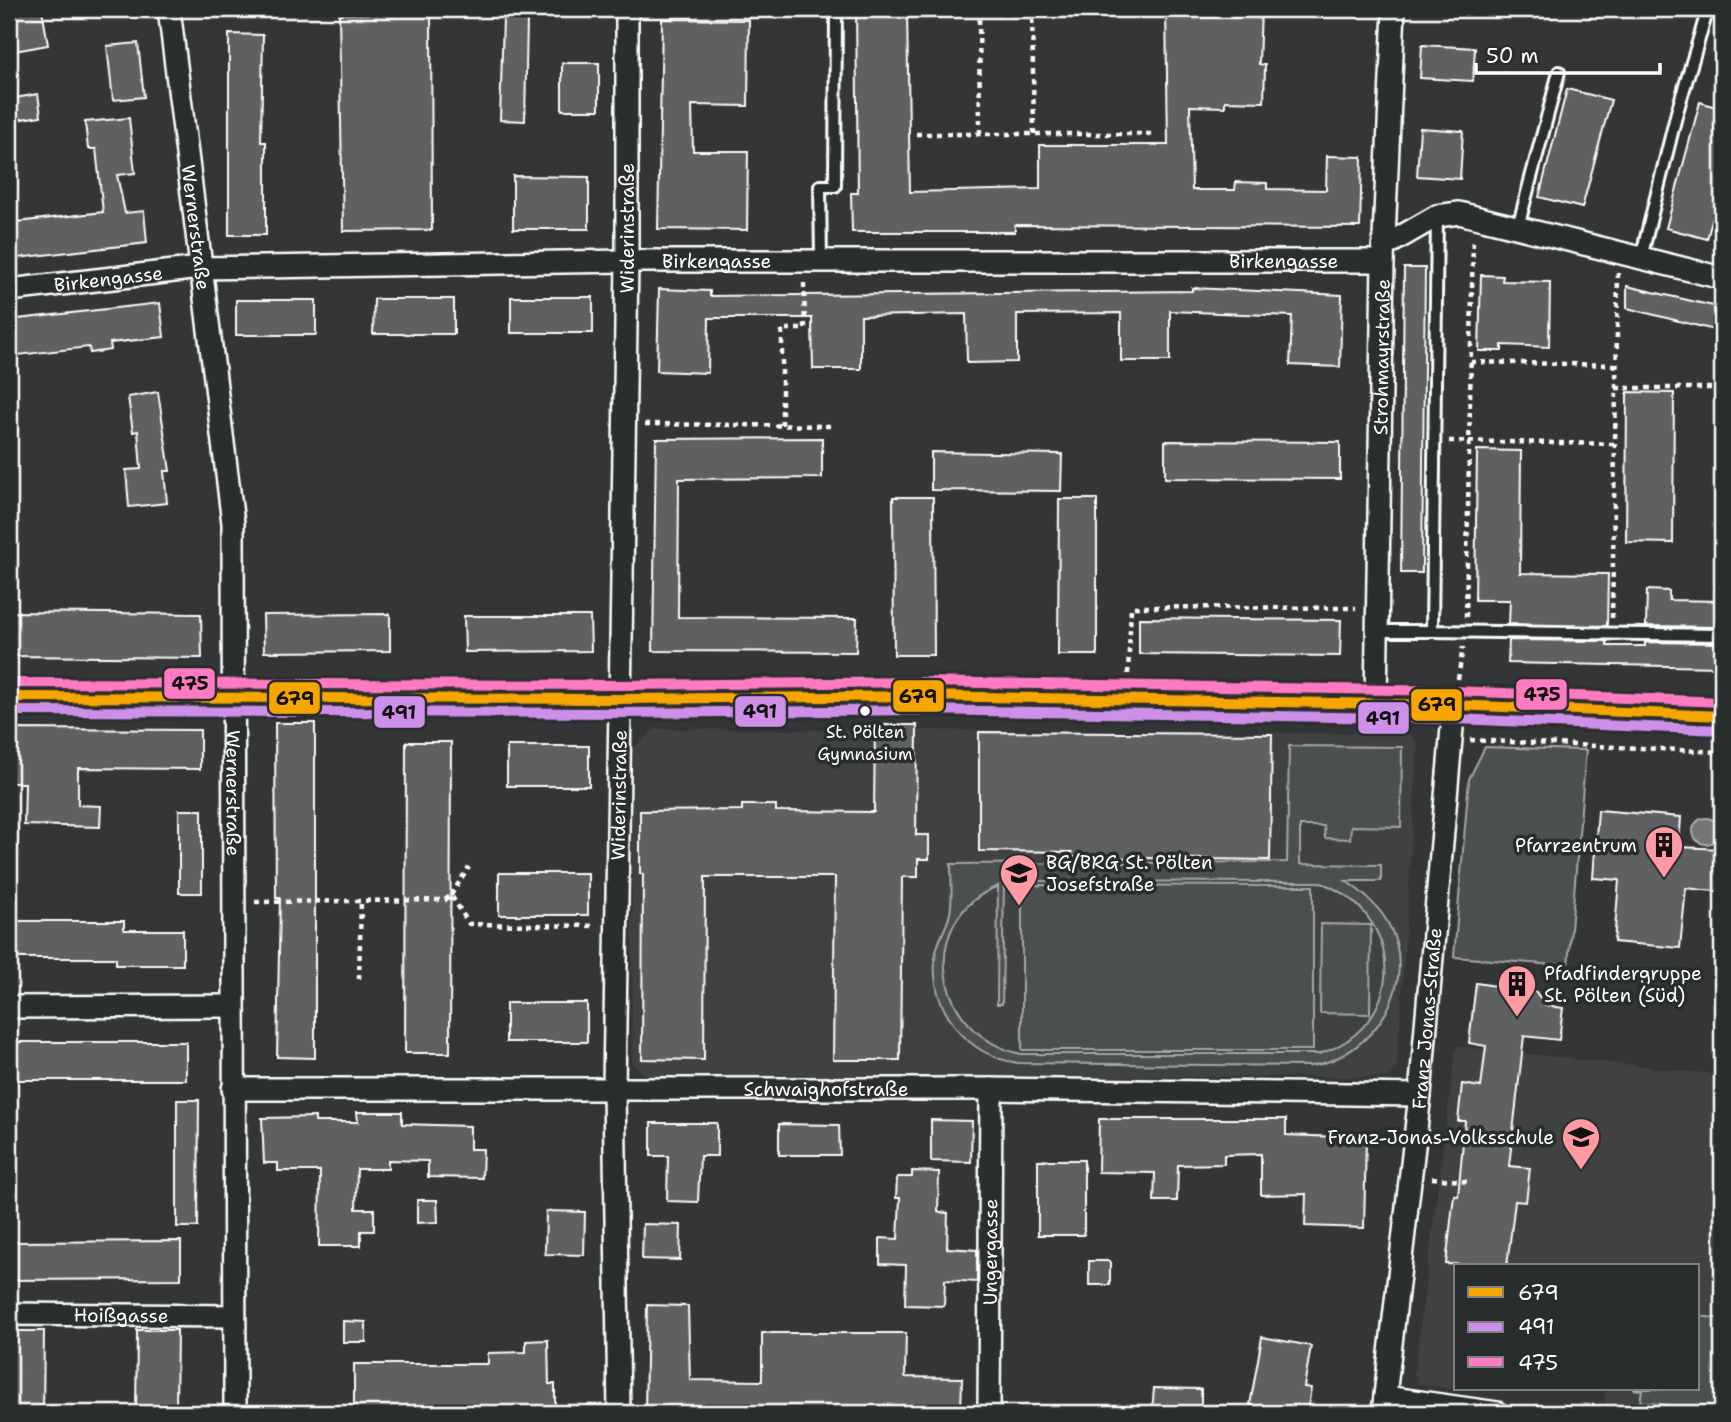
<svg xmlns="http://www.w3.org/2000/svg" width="1731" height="1422" font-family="'Shantell Sans',sans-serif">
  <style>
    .built { fill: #404243 }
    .green { fill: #4c4f50; stroke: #a6a7a8; stroke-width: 2; fill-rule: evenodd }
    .water { fill: #737576; stroke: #abacad; stroke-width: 2 }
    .building { fill: #5f6162; stroke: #fff; stroke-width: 2 }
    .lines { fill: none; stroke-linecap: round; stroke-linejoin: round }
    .lane-casing { stroke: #fff; stroke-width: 16 }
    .street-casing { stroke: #fff; stroke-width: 26 }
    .secondary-casing { stroke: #fff; stroke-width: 37 }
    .path { stroke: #fff; stroke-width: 4.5; stroke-dasharray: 5 5; stroke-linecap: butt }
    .lane { stroke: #2a2d2e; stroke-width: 10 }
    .street { stroke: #2a2d2e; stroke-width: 21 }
    .secondary { stroke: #2a2d2e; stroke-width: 32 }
    .bus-1-casing { stroke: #2a2d2e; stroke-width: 16 }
    .bus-2-casing { stroke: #2a2d2e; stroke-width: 16 }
    .bus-3-casing { stroke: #2a2d2e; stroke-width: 16 }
    .bus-1 { stroke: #f7a600; stroke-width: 10 }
    .bus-2 { stroke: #ce8fe9; stroke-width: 10 }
    .bus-3 { stroke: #fe7ac1; stroke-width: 10 }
    .bus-dot { fill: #fff; stroke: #2a2d2e; stroke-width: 2.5 }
    .labels { text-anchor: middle; stroke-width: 7; stroke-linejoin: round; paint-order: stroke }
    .bus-label { font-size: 17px; fill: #fff; stroke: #2a2d2e }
    .street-label { font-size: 19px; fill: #fff; stroke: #2a2d2e }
    .poi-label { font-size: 19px; fill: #fff; stroke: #2a2d2e; text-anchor: end }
    .line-badge { stroke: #2a2d2e; stroke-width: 2.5 }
    .pale-badge-label { font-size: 19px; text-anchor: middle; font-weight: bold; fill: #111 }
  </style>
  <rect width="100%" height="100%" fill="#333536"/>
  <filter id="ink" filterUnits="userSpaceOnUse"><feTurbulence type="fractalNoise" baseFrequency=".0143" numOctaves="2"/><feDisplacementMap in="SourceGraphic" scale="14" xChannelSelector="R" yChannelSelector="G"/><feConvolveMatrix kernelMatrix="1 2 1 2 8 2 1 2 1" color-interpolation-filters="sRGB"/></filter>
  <g filter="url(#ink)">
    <path class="built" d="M874,725H918V730L1410,734L1418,745L1397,1068L1388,1077L647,1076L632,1063V750L654,729L874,730Z
      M1456,1046L1722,1075V1413H1646L1604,1409L1606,1391L1589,1389H1698V1266H1456V1383L1453,1389L1418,1384L1414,1374Z"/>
    <path class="green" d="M1289,746L1402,747L1401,827L1351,826L1350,839L1325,838L1324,826H1300V864L1381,865V881H1346C1362,892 1378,905 1388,923C1421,983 1374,1056 1311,1066L1018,1063C967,1056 931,1010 935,959C936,941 947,929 950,913C953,898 951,879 951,864L1287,862ZM1004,881L1319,882C1406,913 1409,1025 1319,1054H1021C934,1034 915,920 998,886L997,1004H1002Z
      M1485,747L1586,750L1568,966L1454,957L1469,779Z
      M1022,885L1313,886V1050H1022Z
      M1321,924L1371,925L1370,1014L1320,1013Z
      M1698,1316L1722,1319V1411L1640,1402L1642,1390L1633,1389H1698Z"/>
    <path class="water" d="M1693 831a13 13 0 1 1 26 0a13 13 0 1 1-26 0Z"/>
    <path class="building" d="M9,9H42L48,45L9,52Z
      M856,9H907L910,192L1040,189V145H1168L1166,9H1261L1259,64L1265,65L1264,102L1225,101V107L1190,106L1192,190H1235L1236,182L1267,183V189L1326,190L1327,156L1362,157L1360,227L1015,225V232H852L851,193H858Z
      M431,13L432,230L343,231L339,14Z
      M503,18L527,19L525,121L500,120Z
      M662,19L749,20L748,106L692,105L693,151H748L747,230L658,229Z
      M229,34L263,35L261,142H266V235H229Z
      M138,43L144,97L113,100L107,46Z
      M1422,45L1475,48L1473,81L1420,78Z
      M562,63H599V110H562Z
      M1567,89L1611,100L1582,208L1539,197Z
      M38,94L41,116L9,121V99Z
      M1700,102L1722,109V183L1707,239L1666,228Z
      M129,118L135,173L117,175L125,213L144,211L147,243L9,259V223L103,212L96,149H88L85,122Z
      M1420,128L1463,131L1460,179L1417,176Z
      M513,176L589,177V229H513Z
      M1404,268H1425L1422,573H1401Z
      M1481,275L1503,276L1502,281L1550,282L1549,347L1502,345V351H1479Z
      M1627,286L1722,308V332L1627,308Z
      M1192,288L1342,295L1340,367L1290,365L1292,316L1170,311V361H1121V313L1017,314V362L967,363L966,314L861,316V369H813L812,318H709L708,373L657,371L659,289L710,291V296L1192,291Z
      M511,297H593V333H511Z
      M374,299H454V334H373Z
      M236,300H316V335H236Z
      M160,303L164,337L110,343L111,350L90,353L89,347L9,356V320Z
      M158,392L170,471H164L167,503L129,507L126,470L141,469L138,431L133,432L128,397Z
      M1627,392L1674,393L1673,543L1626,542Z
      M822,438V478L679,479L678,617L857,618L856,652L653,651L656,439Z
      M1165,441L1340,442V479L1165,478Z
      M1477,450L1521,451L1520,573L1608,574L1607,626L1509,624L1510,600H1475Z
      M931,452L1062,454L1061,491L931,490Z
      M893,497H933L934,655H894Z
      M1059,499H1097V655H1058Z
      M1647,590L1669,591V600L1722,601V627L1646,626Z
      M9,612L201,614L202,658L9,656Z
      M390,614V651L264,652L263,615Z
      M464,616H590L591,651L465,652Z
      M1139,618L1341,620L1340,656L1139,654Z
      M1509,640L1607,641V646H1645V642L1722,643V667L1508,663Z
      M275,723H315V1058L277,1057L280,898H276Z
      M875,725H917L916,835H929V859H918V877H902L900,1060H833L835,877H705L704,1060L642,1059L643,874H640V811L742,810V805H776V811L874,812Z
      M9,729L200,730V769L78,768V805L101,806L100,827L24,825L25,783H12V775H9Z
      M979,732L1272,734L1270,860L1072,857V852L979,851Z
      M406,742H451L450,1053H405Z
      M507,746H589V786H507Z
      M179,810H202V893H179Z
      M1598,810L1681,817L1679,847L1722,849V892L1686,888L1680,948L1614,942L1619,880L1593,878Z
      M499,873H588V915H499Z
      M9,921H124V930H183V965H116V958H9Z
      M1476,983L1536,992L1545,1005L1563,1008L1559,1040L1524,1036L1509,1166L1530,1168L1526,1202L1515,1201L1507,1266L1446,1264L1454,1195L1458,1196L1465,1121H1458L1462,1084L1481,1087L1486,1046L1469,1043Z
      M506,1003H587V1042H506Z
      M9,1042H186V1080H9Z
      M177,1100H199L198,1227H177Z
      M357,1112H402V1124L470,1126V1149H483L482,1178L428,1177V1161L388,1160V1169H357L356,1209H374V1231H361V1246H319L320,1171H278V1163H264L262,1118L315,1117V1122H358Z
      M1099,1119H1286V1135L1366,1138L1364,1228L1305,1226L1306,1194L1261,1195V1154L1224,1155V1164L1178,1165L1177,1201H1154L1155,1173L1098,1172Z
      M931,1120L972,1121L971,1162L931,1161Z
      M651,1123H717V1156H700L698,1202L667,1201L668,1156H651Z
      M779,1124L839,1125L840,1155H779Z
      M1038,1160H1084V1235H1038Z
      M912,1171L939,1172L938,1212L948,1213L947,1248L977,1250V1282L945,1280L944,1306L905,1305L906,1265L880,1264V1238L898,1239L900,1198H896L897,1177H912Z
      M417,1200H437L438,1222L417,1223Z
      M546,1211L585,1212L584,1255L545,1254Z
      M643,1224L681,1225L680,1260L642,1259Z
      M181,1241V1279L9,1280V1242Z
      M1089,1261H1110V1285H1089Z
      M647,1305L688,1306L690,1380L762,1381V1333H906L905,1377L962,1378L961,1411L780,1409V1413H645Z
      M343,1321L366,1322V1342H343Z
      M137,1330H177L176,1413H136Z
      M9,1331H44L43,1413H9Z
      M1262,1337L1311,1346L1304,1387L1311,1388L1307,1413L1250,1405Z
      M548,1340L549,1384H555V1412L354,1413V1364H488V1353L526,1352V1341Z
      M1154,1388L1201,1389V1413H1152Z"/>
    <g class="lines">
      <g class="lane-casing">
        <path id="lane" d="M1437,216L1432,631L1722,635
          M1518,227L1559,72
          M1641,258L1677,112L1708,9
          M821,261L820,186H835L836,9
          M1377,631H1432"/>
      </g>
      <g class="street-casing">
        <g id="street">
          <path id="s1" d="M169,9L233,523L235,1413"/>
          <path d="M1383,247L1437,216L1459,213L1722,278"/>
          <path id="s2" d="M9,290L200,268L627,261H1383"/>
          <path id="s3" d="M1376,703L1383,261L1394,9"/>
          <path d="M9,1007L232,1006"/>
          <path id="s4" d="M233,1089H991L1420,1095"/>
          <path id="s5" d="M9,1314L234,1316"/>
          <path d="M1385,1397L1498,1413"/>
          <path id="s6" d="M619,1413L614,1088L627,261V9"/>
          <path id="s7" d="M989,1413L991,1089"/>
          <path id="s8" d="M1383,1413L1420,1095L1454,705"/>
        </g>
      </g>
      <g class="secondary-casing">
        <path id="secondary" d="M9,697L619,699L922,696L1454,705L1722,716"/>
      </g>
      <path class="path" d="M979,9L980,134
        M1032,9L1034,134
        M916,134H1156
        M1471,362L1616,365
        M1616,388H1722
        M645,424L831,426
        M782,425V329H805L804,283
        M1449,441L1615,444
        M1466,617L1473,237
        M1612,618L1618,273
        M1128,674L1131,607L1356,608
        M1458,679L1463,647
        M1470,740L1722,752
        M451,895L469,867
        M255,902L445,900L451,895L469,924L595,926
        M359,979L361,901
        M1432,1178L1470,1182"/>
      <use href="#lane" class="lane"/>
      <use href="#street" class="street"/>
      <use href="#secondary" class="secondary"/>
      <g class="bus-1-casing">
        <path id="bus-1" d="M9,697L619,699L922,696L1454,705L1722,716"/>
      </g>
      <g class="bus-2-casing">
        <path id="bus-2" d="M9,711L619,713L922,710L1454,719L1721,730"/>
      </g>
      <g class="bus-3-casing">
        <path id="bus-3" d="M9,683L619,685L922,682L1454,691L1722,702"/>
      </g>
      <use href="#bus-1" class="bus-1"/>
      <use href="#bus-2" class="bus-2"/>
      <use href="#bus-3" class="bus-3"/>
    </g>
  </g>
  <defs>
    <g id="building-pin" transform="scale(2.0125)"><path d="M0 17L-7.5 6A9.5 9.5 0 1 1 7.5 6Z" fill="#ff9aa2" stroke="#2a2d2e"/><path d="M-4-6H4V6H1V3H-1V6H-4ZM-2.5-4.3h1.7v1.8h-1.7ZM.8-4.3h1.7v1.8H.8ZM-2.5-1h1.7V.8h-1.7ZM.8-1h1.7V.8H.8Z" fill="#111"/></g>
    <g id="school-pin" transform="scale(2.0125)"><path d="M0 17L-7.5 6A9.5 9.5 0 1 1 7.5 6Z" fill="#ff9aa2" stroke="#2a2d2e"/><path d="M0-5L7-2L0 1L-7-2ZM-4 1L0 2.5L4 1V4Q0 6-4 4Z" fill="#111"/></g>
  </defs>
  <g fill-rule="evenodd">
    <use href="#building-pin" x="1664" y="845"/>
    <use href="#school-pin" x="1019" y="873"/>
    <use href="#building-pin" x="1517" y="984"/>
    <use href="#school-pin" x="1581" y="1137"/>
  </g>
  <circle class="bus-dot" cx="865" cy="711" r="6"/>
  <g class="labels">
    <g class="bus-label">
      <text x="865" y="738">St. Pölten<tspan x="865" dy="22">Gymnasium</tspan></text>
    </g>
    <g class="street-label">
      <text dy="7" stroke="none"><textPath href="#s1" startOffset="220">Wernerstraße</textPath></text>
      <text dy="7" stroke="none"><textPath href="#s6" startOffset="1185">Widerinstraße</textPath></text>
      <text dy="7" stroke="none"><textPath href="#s2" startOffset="709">Birkengasse</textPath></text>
      <text dy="7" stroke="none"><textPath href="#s2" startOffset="1276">Birkengasse</textPath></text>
      <text dy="7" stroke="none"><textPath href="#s2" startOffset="100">Birkengasse</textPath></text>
      <text dy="7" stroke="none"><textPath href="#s3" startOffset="346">Strohmayrstraße</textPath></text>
      <text dy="7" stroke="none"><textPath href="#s1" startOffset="788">Wernerstraße</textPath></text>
      <text dy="7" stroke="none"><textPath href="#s6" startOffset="618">Widerinstraße</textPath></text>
      <text dy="7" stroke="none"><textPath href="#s8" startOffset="397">Franz Jonas-Straße</textPath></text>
      <text dy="7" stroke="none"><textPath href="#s4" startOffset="593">Schwaighofstraße</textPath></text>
      <text dy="7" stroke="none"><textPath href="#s7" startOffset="161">Ungergasse</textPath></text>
      <text dy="7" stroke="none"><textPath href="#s5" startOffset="112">Hoißgasse</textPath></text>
    </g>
    <g class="poi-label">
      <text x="1637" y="852">Pfarrzentrum</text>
      <text x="1046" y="869" text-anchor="start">BG/BRG St. Pölten<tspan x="1046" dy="22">Josefstraße</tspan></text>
      <text x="1544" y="980" text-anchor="start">Pfadfindergruppe<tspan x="1544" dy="22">St. Pölten (Süd)</tspan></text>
      <text x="1554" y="1144">Franz-Jonas-Volksschule</text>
    </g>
  </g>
  <g class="line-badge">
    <rect x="163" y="667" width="53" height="33" rx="7" fill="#fe7ac1"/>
    <rect x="1515" y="678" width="53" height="33" rx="7" fill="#fe7ac1"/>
    <rect x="892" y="679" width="53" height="34" rx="7" fill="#f7a600"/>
    <rect x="268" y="681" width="53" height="34" rx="7" fill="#f7a600"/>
    <rect x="1410" y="688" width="53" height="34" rx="7" fill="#f7a600"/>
    <rect x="734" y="695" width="53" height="33" rx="7" fill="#ce8fe9"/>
    <rect x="373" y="695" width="53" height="34" rx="7" fill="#ce8fe9"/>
    <rect x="1357" y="701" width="53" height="34" rx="7" fill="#ce8fe9"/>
  </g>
  <g class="pale-badge-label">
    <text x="190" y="690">475</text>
    <text x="1542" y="701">475</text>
    <text x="918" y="703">679</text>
    <text x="295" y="705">679</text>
    <text x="1437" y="711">679</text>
    <text x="760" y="718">491</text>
    <text x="399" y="719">491</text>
    <text x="1383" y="725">491</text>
  </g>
  <rect width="1731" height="1422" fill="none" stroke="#2a2d2e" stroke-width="35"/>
  <rect x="18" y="18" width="1696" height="1387" fill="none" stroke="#fff" stroke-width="2.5" filter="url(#ink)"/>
  <rect x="1454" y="1264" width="245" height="126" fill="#2a2d2e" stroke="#7f8182" stroke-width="2"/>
  <rect x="1468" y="1287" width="35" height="10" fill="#f7a600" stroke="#7f8182" stroke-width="2"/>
  <text x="1518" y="1300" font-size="21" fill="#ffffff">679</text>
  <rect x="1468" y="1322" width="35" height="10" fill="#ce8fe9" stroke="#7f8182" stroke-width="2"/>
  <text x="1518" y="1334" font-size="21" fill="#ffffff">491</text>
  <rect x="1468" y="1357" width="35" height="10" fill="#fe7ac1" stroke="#7f8182" stroke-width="2"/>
  <text x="1518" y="1370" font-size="21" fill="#ffffff">475</text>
  <path d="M1476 63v10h184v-10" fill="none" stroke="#ffffff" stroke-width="3.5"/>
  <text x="1486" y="63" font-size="21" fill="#ffffff" stroke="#2a2d2e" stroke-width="5" paint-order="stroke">50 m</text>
</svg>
